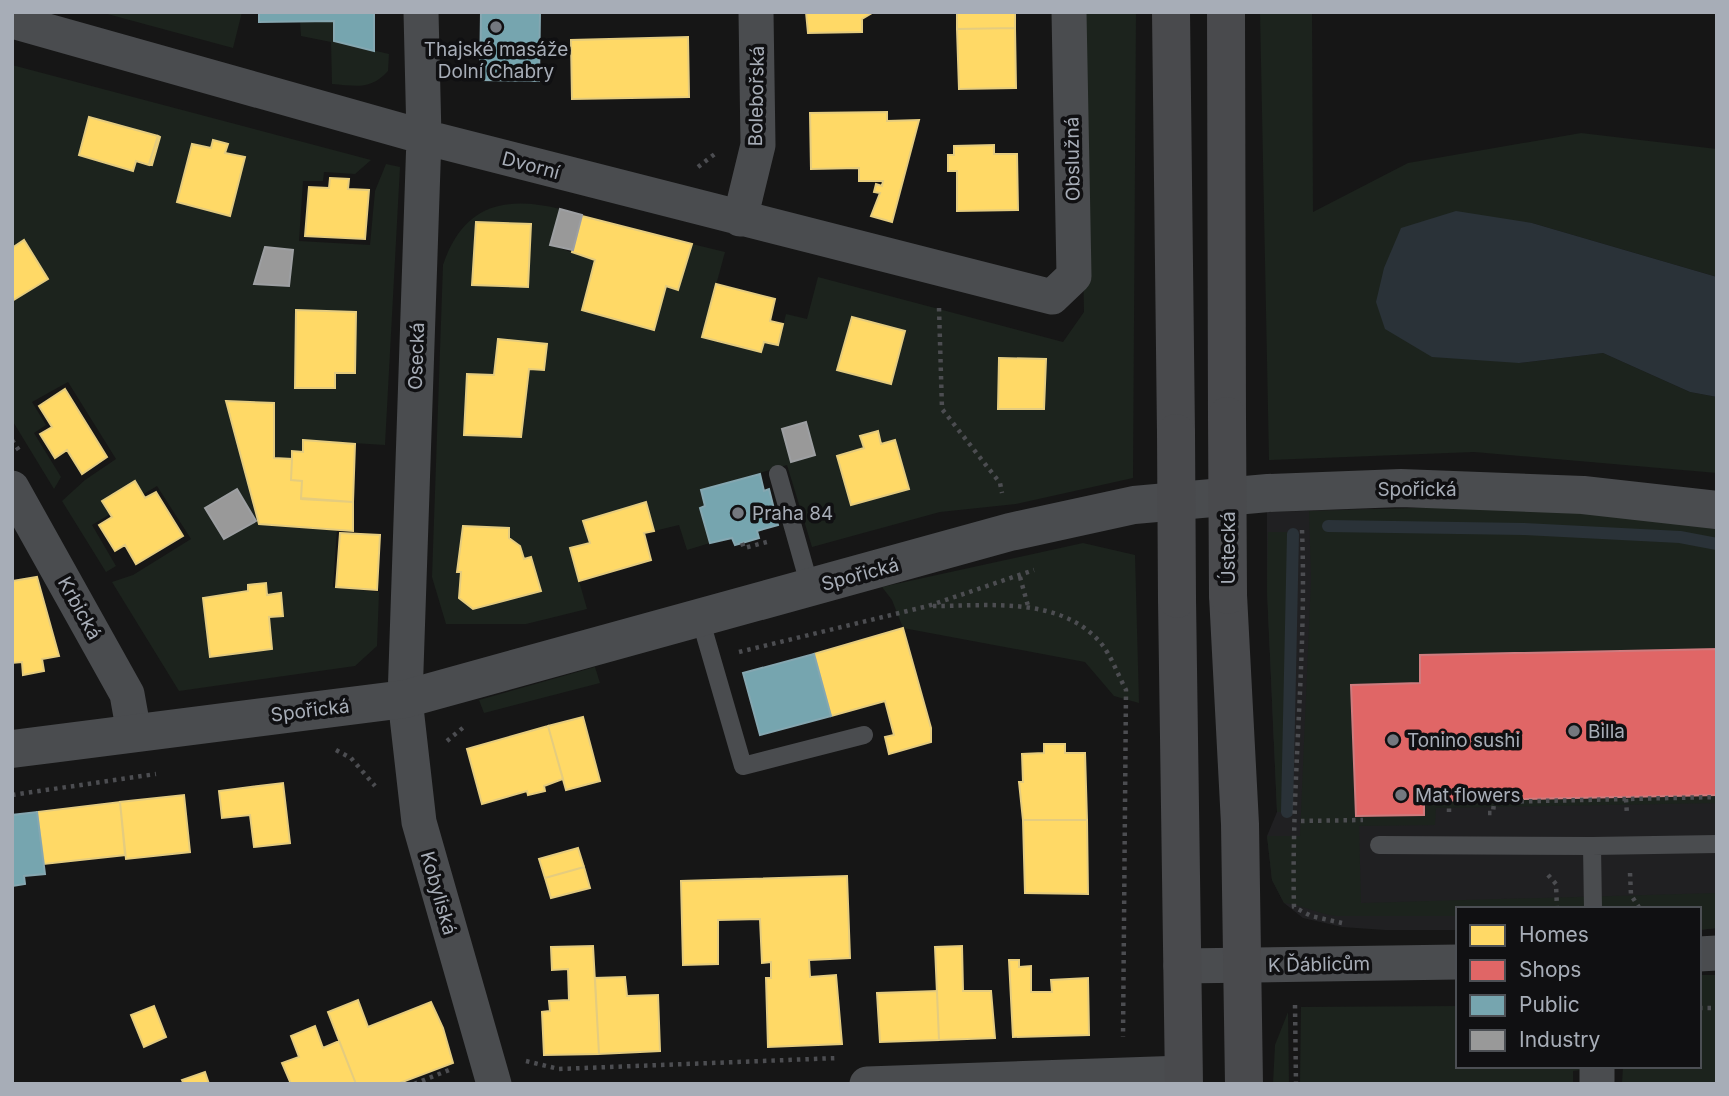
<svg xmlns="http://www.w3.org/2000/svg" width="1729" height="1096" font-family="Inter,sans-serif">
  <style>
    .built { fill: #202022 }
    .green { fill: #1c231d; fill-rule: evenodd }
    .water { fill: #2a3238 }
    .homes { fill: #ffd966; stroke: #e5cc7e; stroke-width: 2 }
    .shops { fill: #e06666; stroke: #cf7b7e; stroke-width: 2 }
    .public { fill: #76a5af; stroke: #85a7b1; stroke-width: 2 }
    .industry { fill: #999; stroke: #9d9fa2; stroke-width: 2 }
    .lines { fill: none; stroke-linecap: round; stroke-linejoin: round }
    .stream { stroke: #2a3238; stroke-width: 12 }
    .path { stroke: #4c4d51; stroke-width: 4.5; stroke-dasharray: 3.5 5; stroke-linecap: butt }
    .service { stroke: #4a4c4f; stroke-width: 18 }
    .minor { stroke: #4a4c4f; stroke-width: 35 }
    .tertiary { stroke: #4a4c4f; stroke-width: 38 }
    .secondary { stroke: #494a4d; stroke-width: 38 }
    .secondary-bridge { stroke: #494a4d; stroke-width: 38 }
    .poi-dot { fill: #74787f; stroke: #101012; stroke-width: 2.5 }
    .labels { text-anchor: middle; stroke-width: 7; stroke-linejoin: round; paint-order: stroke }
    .poi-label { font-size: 19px; fill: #a7adb7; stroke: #101012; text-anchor: start }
    .street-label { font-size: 19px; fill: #a7adb7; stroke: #101012 }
  </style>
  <rect width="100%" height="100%" fill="#161616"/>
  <path class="built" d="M1367,509L1717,528V928L1699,930V909H1458V930H1385L1342,927L1303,918L1284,903L1272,880L1267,836L1277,812L1267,590V512Z"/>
  <path class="green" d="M100,12H242L233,48Z
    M1078,12H1136L1133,478L1016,504L940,512L812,547L787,465L701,490L705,506L700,508L710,543L687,550L679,525L654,531L646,502L584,520L590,543L570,549L587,609L526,624H446L432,577L443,265C463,206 503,195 560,209L550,245L595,260L582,310L654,330L666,286L678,290L692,244L725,252L702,337L761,352L764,342L778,345L786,314L807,319L818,277L1063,342L1084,312ZM476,222L531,224L528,287L472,284ZM852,317L904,331L891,384L838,370ZM547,344L544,370L529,369L521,437L464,434L467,374L494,375ZM1045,359L1044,409H999ZM805,422L791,461L782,429ZM877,431L881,444L895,440L909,489L851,505L837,456L864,448L861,435Z
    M1260,12H1312L1313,212L1408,163L1581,133L1717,149V277L1532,223L1519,363L1603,353L1690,392L1717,397V473L1474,452L1269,460Z
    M300,21H334V41L389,54L388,71C371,90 356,86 332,84L331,42L301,36Z
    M12,65L371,160L355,174L324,172L323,181H303L299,241L370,245L375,191L386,164L400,167L385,445L304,440L303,452H292L291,506L252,504L258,521L337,529L333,587L379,592L377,646L355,666L179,691L112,582L133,575L191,539L157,486L92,525L116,566L106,572L62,501L85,480L116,459L68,382L32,402L46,425L34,433L61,477L54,489L12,420V301L48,279L24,241L12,248ZM89,117L157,136L149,165L80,155ZM214,140L227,144L225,153L244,157L230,216L177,202L192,144L211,148ZM265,247L293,250L289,285L255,283ZM296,310L356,312L355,373H335L334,388L295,387ZM237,489L255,521L224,539L206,508ZM265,583L267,595L281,594L283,616L269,617L272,649L210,657L204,598L248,591V585Z
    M1447,507L1599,513L1717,529V649L1420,655V683L1352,685L1356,816L1424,815V801L1717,795V803L1436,808L1435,825L1359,826L1361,903L1717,893V928L1699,930V909H1458V916H1335C1316,913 1302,905 1284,903L1272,880L1267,836H1300L1311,579L1309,511Z
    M1268,532H1296L1290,812H1277L1267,590Z
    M1083,543L1135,555L1139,703L1114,696L1085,662L903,628L892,600L882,587Z
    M595,667L600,683L484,713L479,700Z
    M1699,975H1717V1084H1622L1623,1066H1699Z
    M1458,1006V1066H1580V1070L1573,1071V1084H1300L1301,1007Z
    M1288,1012L1289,1084H1273L1275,1045Z"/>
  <path class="water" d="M1456,211L1532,223L1717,277V397L1690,392L1603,353L1519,363L1432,357L1385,329L1376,302L1384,268L1401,228Z"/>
  <path class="homes" d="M806,12H872V13L862,19V32L808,33Z
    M957,12H1015V28L957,29Z
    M1015,28L1016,88L959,89L957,29Z
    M688,37L689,97L572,99L571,40Z
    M887,112V121L919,120L892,222L871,216L880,193L874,192L876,184L882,186L883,181H859V168L811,169L810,113Z
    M89,117L158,136L149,165L136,161L133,171L79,155Z
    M158,136L160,137L152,165L149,164Z
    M213,140L228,144L225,153L245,157L230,216L177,202L192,144L211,148Z
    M994,145V154H1017L1018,210L957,211V171H948V155H954V146Z
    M330,178L349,179L348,189L369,190L365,239L305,236L309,187L329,188Z
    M582,216L692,244L678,290L666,286L654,330L582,310L595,260L572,252Z
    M476,222L531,224L528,287L472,285Z
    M24,240L48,279L12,301V248Z
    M716,284L775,299L770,321L783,324L778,345L764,342L761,352L702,337Z
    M296,310L356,312L355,373H335V388H295Z
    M852,317L905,331L891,384L837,370Z
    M498,339L547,344L544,370L529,369L521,437L464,435L467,374L494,375Z
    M999,358L1046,359L1044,409H998Z
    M65,389L107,457L82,474L67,450L55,458L40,434L52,427L39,406Z
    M226,401L274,403V458L292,459L291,480L302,481L301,499L353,502V531L259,524Z
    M878,431L881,444L895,440L909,489L851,505L837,456L864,448L860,436Z
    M303,440L355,444L353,502L301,498L302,481L291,480L292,459V451L303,452Z
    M135,481L145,498L156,492L183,536L136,564L125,545L115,551L99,525L112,517L102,501Z
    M646,502L654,531L644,533L651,560L579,581L570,548L590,543L583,521Z
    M463,526L509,528V538L520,546L524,559L531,557L541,591L473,609L459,598L461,572H457Z
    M340,533L380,535L377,590L336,587Z
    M37,577L59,656L42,659L44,671L23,675L22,662L12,663V581Z
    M266,583L267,595L281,593L283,616L269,617L272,649L210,657L203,598L248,591V585Z
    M903,628L931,728V742L889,754L885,737L894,735L885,701L831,716L814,654Z
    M583,717L600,781L566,790L548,726Z
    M548,726L563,779L544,786L545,791L528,795L527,791L482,804L467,749Z
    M1044,744H1065V753H1085L1087,820H1023L1019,782H1023L1022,754L1044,753Z
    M283,783L290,843L254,847L250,815L222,818L219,791Z
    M184,795L190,852L126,859L120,802Z
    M120,802L125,855L44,864L37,812Z
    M1023,820H1087L1088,894L1025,893Z
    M578,848L584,867L545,878L539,859Z
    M584,867L590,888L551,898L545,878Z
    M847,876L850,958L809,960L810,977L836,975L842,1044L768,1047L766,978H771V962L762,963L760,919L718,920V964L683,965L681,881Z
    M593,946L599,1054L544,1055L542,1012L550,1011L549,1001L569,1000L568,969L552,970L551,947Z
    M962,946L963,991H991L995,1038L939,1040L935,947Z
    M1009,960H1019V967L1031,966V992H1052L1051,980L1088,978L1089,1035L1013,1037Z
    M625,977L627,996L658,995L660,1051L599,1054L595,978Z
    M937,991L939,1040L880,1042L877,993Z
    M358,1000L368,1027L431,1002L443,1028L453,1063L397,1084H356L328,1012Z
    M154,1006L166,1037L144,1047L131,1015Z
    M315,1026L323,1048L339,1041L356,1084H291L282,1063L299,1057L291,1036Z
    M205,1072L209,1084H184L182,1080Z"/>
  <path class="shops" d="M1717,649V795L1424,801V815L1356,816L1351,685L1420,683V655Z"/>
  <path class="public" d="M259,12H374V51L334,41V21L259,22Z
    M481,12H540L539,81L480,80Z
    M760,474L764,491L769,489L778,525L757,531L759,538L742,543L735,545L732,538L710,543L700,508L705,506L701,490Z
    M814,654L831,716L760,735L743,673Z
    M37,812L45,874L24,876L25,884L12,886V815Z"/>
  <path class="industry" d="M560,209L582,215L573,250L550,245Z
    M265,247L293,250L289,286L254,284Z
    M806,422L815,455L791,462L782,429Z
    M237,489L256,521L224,539L205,508Z"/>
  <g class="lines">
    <path class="stream" d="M1328,526L1524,529L1680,537L1717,544
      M1287,812L1293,534"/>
    <path class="path" d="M698,167L716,153
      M939,308L942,409L1000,483L1002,493
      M12,440L20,452
      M1302,530C1307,656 1291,781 1294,907L1311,916L1342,923
      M742,543L744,548L767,542
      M1020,577L1028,606
      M933,606C989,606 1059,596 1100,642C1111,655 1118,675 1126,690L1123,1037
      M739,652L928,606L1034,570
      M447,741L465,726
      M336,750L351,758L375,786
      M12,795L156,774
      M1626,799L1627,815
      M1449,800V813
      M1488,813H1493L1494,802L1717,797
      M1301,821L1363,820
      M1630,873L1631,895L1640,909
      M1548,875L1556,884L1557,909
      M1295,1005L1296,1084
      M1699,1008H1717
      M526,1061L559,1069L838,1058
      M414,1084L449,1070"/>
    <path class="service" d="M778,474L810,587
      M700,618L743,766L864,735
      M1379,845L1592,846L1593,909
      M1592,846L1717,844"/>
    <path class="minor" d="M421,12L424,137L405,699L419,822L494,1084
      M12,21L424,137L1052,297L1074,276L1069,12
      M740,219L758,145L756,12
      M12,488L127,694L134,733
      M1699,954L1717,953
      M1181,966L1458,962
      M1597,1066V1084
      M867,1084L1184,1073"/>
    <path class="tertiary" d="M12,749L405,699L1010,532L1134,505L1268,493L1401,488L1583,495L1717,510"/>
    <path class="secondary" d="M1171,12L1176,433
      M1226,12L1227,416
      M1228,595L1240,824L1244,1084
      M1177,599L1184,1084"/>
    <path class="secondary-bridge" d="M1227,416L1228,595
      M1176,433L1177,599"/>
  </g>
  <g class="poi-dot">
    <circle cx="496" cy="27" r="7"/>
    <circle cx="738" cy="513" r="7"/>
    <circle cx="1574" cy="731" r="7"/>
    <circle cx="1393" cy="740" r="7"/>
    <circle cx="1401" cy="795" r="7"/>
  </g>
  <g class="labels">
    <g class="poi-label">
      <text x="496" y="56" text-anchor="middle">Thajské masáže<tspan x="496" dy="22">Dolní Chabry</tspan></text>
      <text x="752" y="520">Praha 84</text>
      <text x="1588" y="738">Billa</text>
      <text x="1407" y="747">Tonino sushi</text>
      <text x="1415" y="802">Mat flowers</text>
    </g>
    <g class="street-label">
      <text transform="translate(756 96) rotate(-89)" y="7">Bolebořská</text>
      <text transform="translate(1072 159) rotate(-91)" y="7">Obslužná</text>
      <text transform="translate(531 165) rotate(15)" y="7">Dvorní</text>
      <text transform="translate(416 356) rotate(-88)" y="7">Osecká</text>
      <text x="1417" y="496">Spořická</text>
      <text transform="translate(1228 548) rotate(-90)" y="7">Ústecká</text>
      <text transform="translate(860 574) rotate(-15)" y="7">Spořická</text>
      <text transform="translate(80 608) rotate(61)" y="7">Krbická</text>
      <text transform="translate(310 710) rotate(-7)" y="7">Spořická</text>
      <text transform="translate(439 893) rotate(74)" y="7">Kobyliská</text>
      <text transform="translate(1319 964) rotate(-1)" y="7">K Ďáblicům</text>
    </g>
  </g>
  <rect width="1729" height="1096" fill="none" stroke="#a7adb7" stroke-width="28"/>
  <rect x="1456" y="907" width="245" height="161" fill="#101012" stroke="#4c4f54" stroke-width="2"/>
  <rect x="1470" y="925" width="35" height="21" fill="#ffd966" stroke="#4c4f54" stroke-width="2"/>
  <text x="1519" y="942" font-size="21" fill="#a7adb7">Homes</text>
  <rect x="1470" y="960" width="35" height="21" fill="#e06666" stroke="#4c4f54" stroke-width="2"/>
  <text x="1519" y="977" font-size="21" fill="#a7adb7">Shops</text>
  <rect x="1470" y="995" width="35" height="21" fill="#76a5af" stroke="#4c4f54" stroke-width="2"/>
  <text x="1519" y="1012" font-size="21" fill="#a7adb7">Public</text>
  <rect x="1470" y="1030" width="35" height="21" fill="#999999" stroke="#4c4f54" stroke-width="2"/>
  <text x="1519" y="1047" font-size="21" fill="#a7adb7">Industry</text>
</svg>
